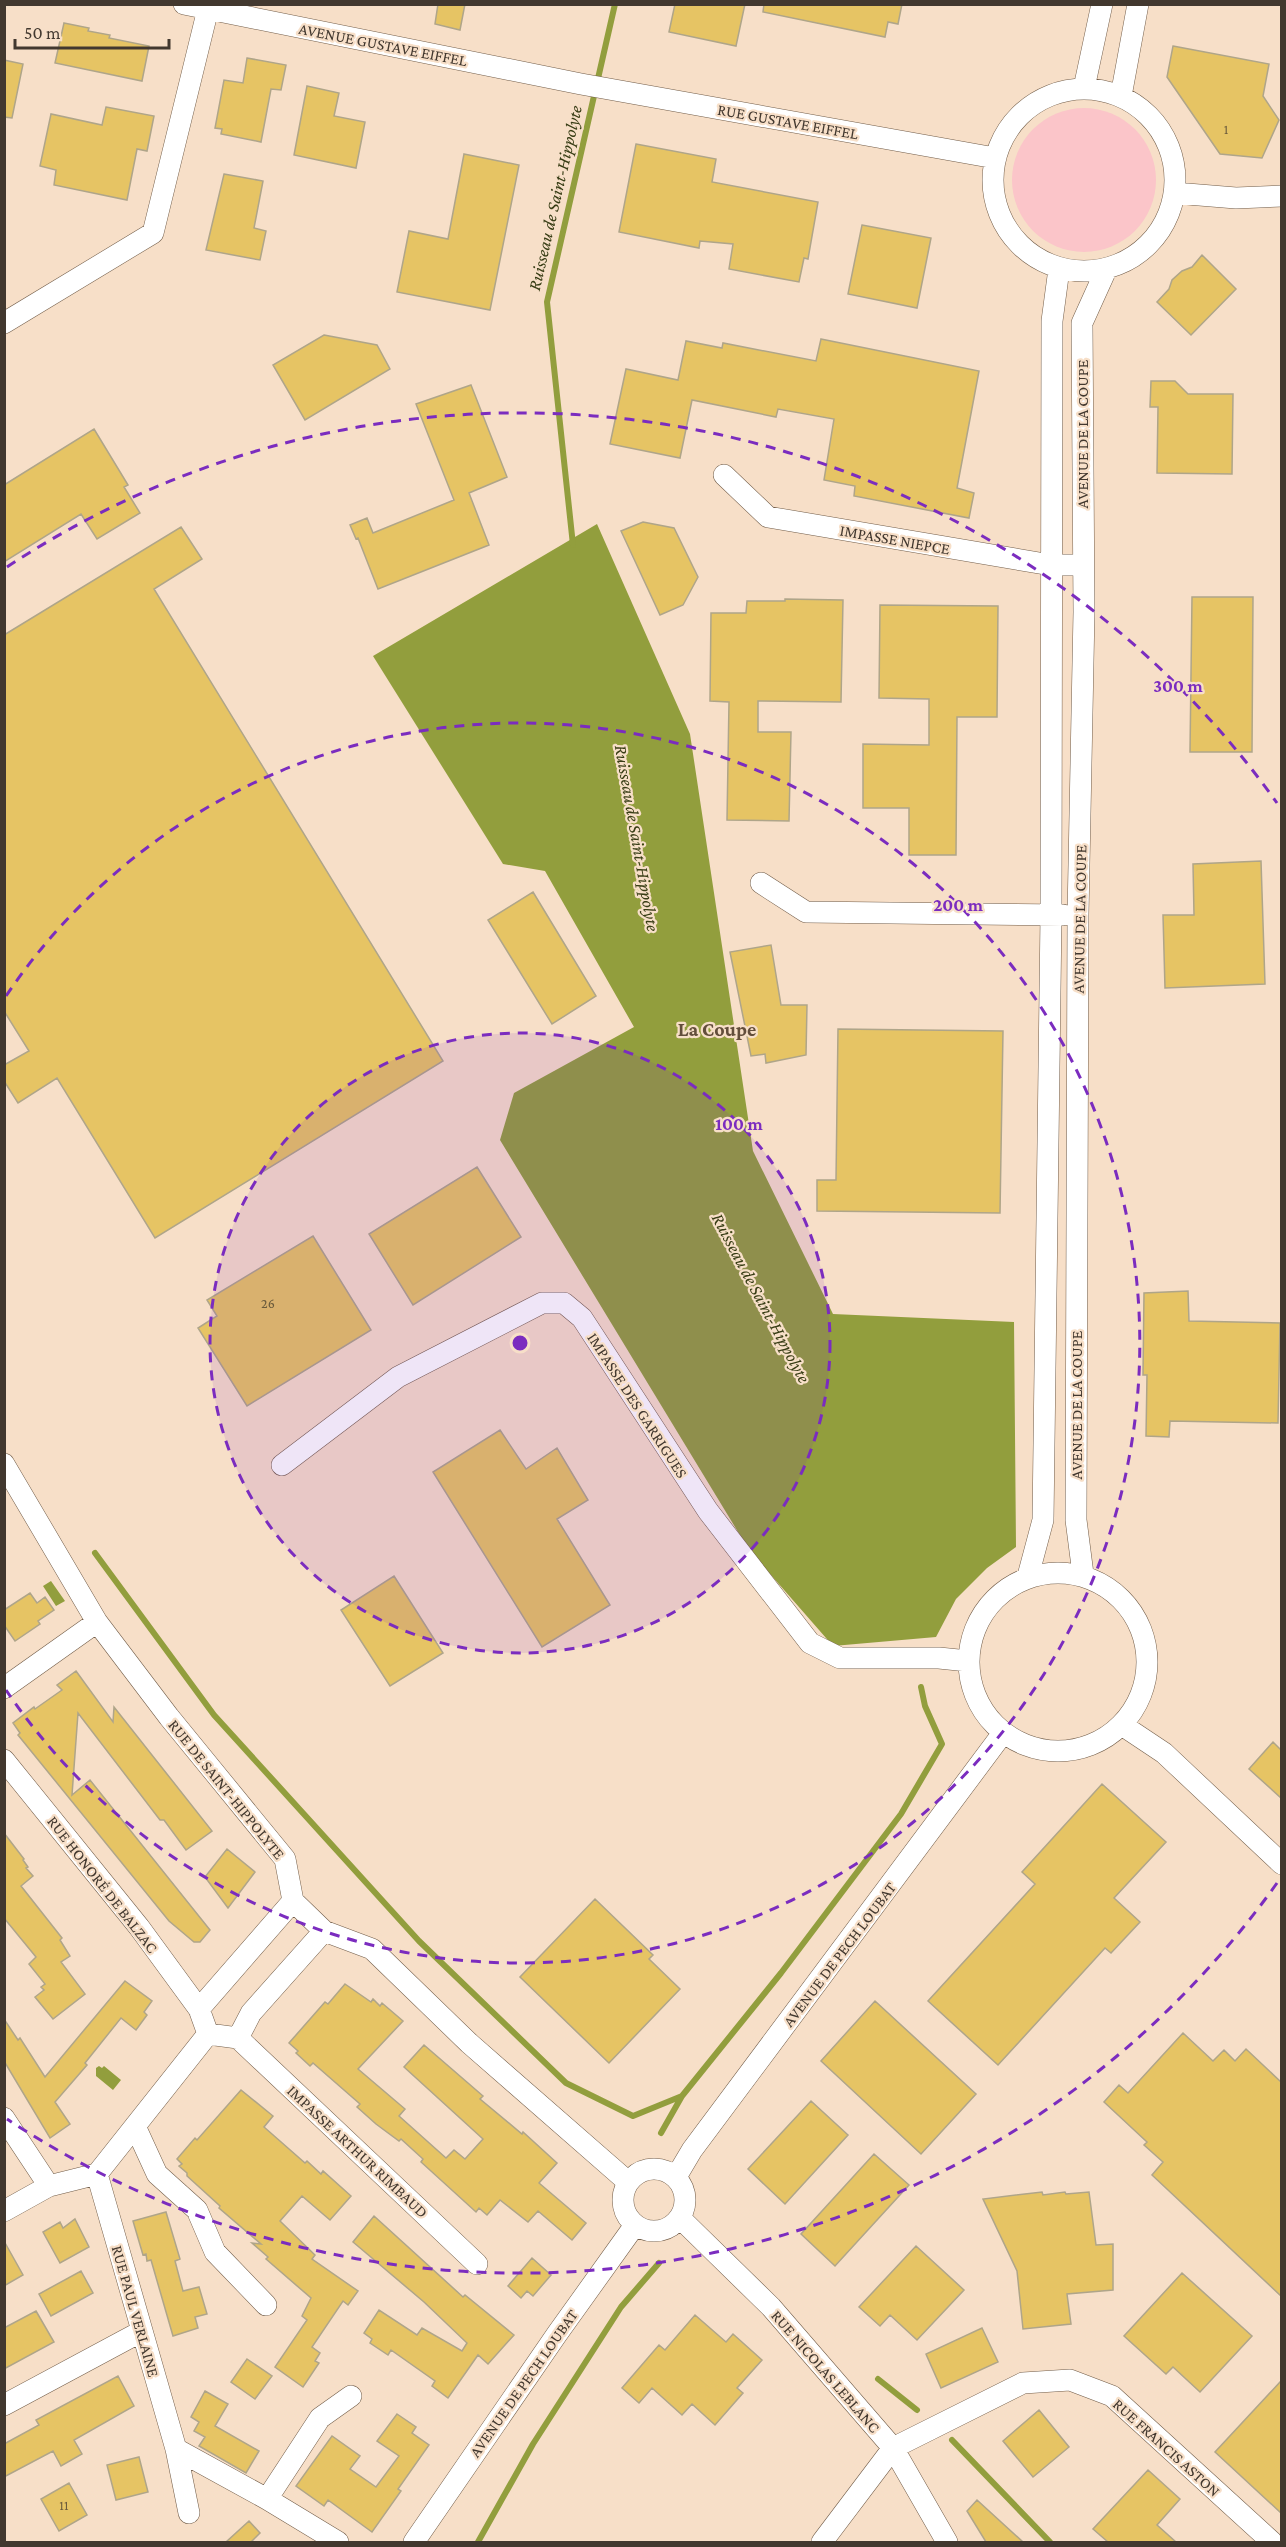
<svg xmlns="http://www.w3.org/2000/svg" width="1286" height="2547" font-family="'Crimson Pro',serif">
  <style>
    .green { fill: #fbc5c9 }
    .water { fill: #929e3d }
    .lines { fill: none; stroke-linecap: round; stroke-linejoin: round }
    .stream { stroke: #929e3d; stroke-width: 6 }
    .building { fill: #e6c464; stroke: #afa589; stroke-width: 1.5 }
    .minor-casing { stroke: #725d49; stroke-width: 22 }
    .minor { stroke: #fff; stroke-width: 21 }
    .ring { fill: none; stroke: #7b2cbf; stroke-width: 3; stroke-dasharray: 10 8 }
    .labels { text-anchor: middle; stroke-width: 4.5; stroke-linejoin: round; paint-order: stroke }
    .number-label { font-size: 14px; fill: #6b5b3c }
    .street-label { font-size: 16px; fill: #42382f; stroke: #f7dfc8 }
    .water-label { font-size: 18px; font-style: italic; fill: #383d15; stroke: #f7dfc8 }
    .quarter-label { font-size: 20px; font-weight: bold; fill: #634e3b; stroke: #f7dfc8 }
    .centre { fill: #7b2cbf; stroke: #f7dfc8; stroke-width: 3 }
    .ring-label { font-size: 18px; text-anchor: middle; font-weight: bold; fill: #7b2cbf; stroke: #f7dfc8; stroke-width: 4.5; stroke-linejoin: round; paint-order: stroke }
  </style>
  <rect width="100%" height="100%" fill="#f7dfc8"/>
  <path class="green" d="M1012 180a72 72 0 1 1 144 0a72 72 0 1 1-144 0Z"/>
  <path class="water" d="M597,524L690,734L753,1151L833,1314L1014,1322L1016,1547L987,1568L956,1599L936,1637L833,1646L749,1550L500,1140L514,1093L634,1027L545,871L503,864L373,656Z
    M51,1581L65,1601L56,1606L43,1586Z
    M99,2066L102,2068L104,2066L121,2080L113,2090L96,2076V2068Z"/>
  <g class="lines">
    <path class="stream" d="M573,545L547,302L615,4
      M95,1553L214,1715L419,1941L566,2083L633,2116L682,2096
      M661,2133L682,2096L781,1973L901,1814L942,1744L925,1706L921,1687
      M878,2379L917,2410
      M952,2440L1050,2542
      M478,2542L533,2444L621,2307L659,2263"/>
  </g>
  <path class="building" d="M438,4H465L460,30L435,24Z
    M675,4H745L736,46L669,32Z
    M764,4H902L898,24L888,22L885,37L763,12Z
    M64,23L89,28L88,31L110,35L109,38L149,46L142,81L55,63Z
    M1173,46L1269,64L1263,96L1279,120L1262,158L1220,154L1167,77Z
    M247,58L286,65L281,90L271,89L261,142L221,134L222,129L215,128L224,80L243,83Z
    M4,60L23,64L12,118L4,117Z
    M307,86L339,93L334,116L365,122L356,168L294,155Z
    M106,107L154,116L147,151L137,149L127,200L54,185L56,170L40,166L51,114L102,125Z
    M636,144L716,159L712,182L818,202L808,259L804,258L799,282L729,269L733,244L700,241L699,248L619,232Z
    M464,154L519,165L490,310L397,292L409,231L448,239Z
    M224,174L263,181L254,228L266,231L260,260L206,250Z
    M862,225L931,238L917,308L848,294Z
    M1202,255L1236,289L1191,335L1157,302L1169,289L1172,280L1182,271L1192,267Z
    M324,335L377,345L390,369L305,420L273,365Z
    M821,339L979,371L957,488L974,493L969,518L854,496L855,486L824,480L834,419L778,409L776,417L692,400L680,458L610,444L626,369L678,380L686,341L722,348L723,343L816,361Z
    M1151,381H1175L1188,394H1233L1232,474L1157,473L1158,407H1150Z
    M471,385L507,477L469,493L489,545L378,589L358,538L356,539L350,525L367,518L373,533L454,500L416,404Z
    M94,429L128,485L124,487L140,513L97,539L81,514L4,562V485Z
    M643,522L674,528L698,577L683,605L660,615L621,531Z
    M181,527L202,559L154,589L443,1061L155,1238L57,1078L18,1103L4,1081V1065L29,1051L4,1011V635Z
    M1192,597H1253L1252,752H1190Z
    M785,599L843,600L841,702L758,701V732H791L789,821L727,820L729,702L710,701L711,613H746L747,601H785Z
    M880,605L998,606L997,717H957L956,855H909V808H863V744L929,745V699L879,698Z
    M1261,861L1265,984L1165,988L1163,915H1194L1193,864Z
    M533,892L596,996L552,1024L488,920Z
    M771,945L781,1005H807L806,1055L766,1063L765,1054L751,1056L730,952Z
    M838,1029L1003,1031L1000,1213L817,1211V1180H836Z
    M477,1167L521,1237L413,1305L369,1234Z
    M313,1236L371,1330L247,1406L198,1328L217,1316L207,1300Z
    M1188,1291L1189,1321L1280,1323L1278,1423L1170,1421L1169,1437L1146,1436L1147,1375H1143L1144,1293Z
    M500,1430L526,1469L557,1448L588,1500L557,1519L610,1605L542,1647L433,1472Z
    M394,1576L443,1653L390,1686L341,1610Z
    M30,1593L37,1603L45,1597L54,1610L38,1621L40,1624L15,1641L4,1625V1610Z
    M76,1671L113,1722L114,1707L212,1831L186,1850L164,1820H160L78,1713L72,1795L90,1780L210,1930L200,1942H194L169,1921L18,1735L20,1733L13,1723L34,1707L35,1709L62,1690L57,1685Z
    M1273,1742L1281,1750V1798L1249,1769Z
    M1102,1784L1166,1842L1114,1898L1140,1922L1111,1953L1105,1948L998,2065L928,2001L1035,1884L1022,1872Z
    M4,1833L24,1859L23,1860L28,1867L26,1868L33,1876L21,1886L62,1938L60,1940L70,1956L61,1962L85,1994L53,2019L35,1997L44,1990L41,1987L45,1984L29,1964L36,1957L4,1918Z
    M227,1849L255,1872L228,1908L205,1877Z
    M595,1899L653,1955L649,1959L680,1989L609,2063L520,1977Z
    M125,1981L152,2001L144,2012L147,2015L136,2030L121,2018L85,2063L87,2065L55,2102L70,2124L50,2138L4,2061V2019L18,2040L20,2038L45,2077Z
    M345,1984L371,2002L373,1999L380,2006L382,2003L403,2021L358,2069L405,2109L399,2116L446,2158L454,2150L465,2159L483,2139L404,2067L424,2045L483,2096L480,2099L522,2134L523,2132L557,2163L539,2183L586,2223L572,2240L538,2211L528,2222L500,2200L487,2215L479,2208L476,2212L421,2162L423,2159L401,2139L399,2141L376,2124L357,2107L360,2104L313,2063L310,2066L296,2053L298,2051L289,2043L325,2002L328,2004Z
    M875,2001L976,2094L921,2154L821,2061Z
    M1183,2033L1213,2061L1224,2050L1235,2061L1246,2049L1281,2082V2296L1152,2175L1163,2162L1144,2145L1147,2142L1104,2102L1119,2085L1128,2093Z
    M241,2090L273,2116L264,2127L305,2163L307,2161L321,2174L323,2171L351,2196L330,2220L302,2196L280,2221L315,2255L312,2259L358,2291L348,2305L343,2301L312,2347L320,2353L315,2361L319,2363L303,2387L275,2367L307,2320L302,2316L311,2298L266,2259L268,2257L252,2243L261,2244L219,2208L220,2206L187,2176V2173L179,2166L182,2164L177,2159L195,2138L197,2140Z
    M811,2101L848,2135L785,2204L748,2169Z
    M874,2154L909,2185L835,2266L801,2234Z
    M1042,2192L1043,2195L1065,2192L1066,2194L1089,2192L1096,2245L1113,2244V2290L1067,2294L1071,2324L1023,2329L1017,2271L983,2199Z
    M166,2212L180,2259L175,2261L183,2291L199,2287L207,2314L195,2317L198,2328L173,2336L151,2260L147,2261L146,2254L143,2255L133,2221Z
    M374,2216L463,2297L465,2295L514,2335L488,2364L478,2355L448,2398L432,2386L435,2381L391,2350L388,2355L370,2343L372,2339L364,2333L379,2310L417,2335L422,2328L462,2351L467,2343L424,2302L353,2242Z
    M75,2219L89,2247L60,2263L43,2232L60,2222L63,2228Z
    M4,2241L23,2275L4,2286Z
    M916,2246L964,2290L917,2340L890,2315L880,2326L859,2307Z
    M532,2258L551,2275L533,2296L527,2291L521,2298L508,2286Z
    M81,2271L93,2293L51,2316L39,2294Z
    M1182,2273L1252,2336L1200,2392L1173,2367L1166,2374L1124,2336Z
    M36,2311L54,2342L4,2369V2328Z
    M695,2315L726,2342L733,2334L762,2360L737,2388L743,2393L715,2425L692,2404L682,2415L652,2388L639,2403L622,2388L659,2345L665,2350Z
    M982,2328L998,2362L941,2388L926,2354Z
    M247,2359L272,2376L255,2399L231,2382Z
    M118,2376L134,2406L74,2440L82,2454L61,2466L53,2451L4,2477V2444L39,2425L36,2420Z
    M1281,2381V2513L1215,2452Z
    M205,2391L228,2404L215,2426L259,2451L246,2473L199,2446L205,2437L194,2431L199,2422L191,2417Z
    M1039,2410L1069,2447L1033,2477L1003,2441Z
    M397,2414L416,2427L412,2433L429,2445L398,2489L401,2491L372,2532L328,2500L324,2506L296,2486L332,2436L360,2456L350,2469L376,2487L399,2456L377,2441Z
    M139,2457L148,2492L116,2500L107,2465Z
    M1148,2470L1180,2499L1157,2525L1176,2542H1108L1093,2529Z
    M69,2483L87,2515L59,2531L41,2499Z
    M977,2500L1023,2542H986L967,2511Z
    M249,2521L260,2533L251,2542H226Z"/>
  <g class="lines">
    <g class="minor-casing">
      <path id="minor" d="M184,4L581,84L995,158
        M1084,88L1102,4
        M993 180a91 91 0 1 1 182 0a91 91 0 1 1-182 0Z
        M1121,96L1138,4
        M1175,193L1236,198L1282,196
        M4,323L153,233L208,9
        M724,475L768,517L1051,565H1083
        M761,883L806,912L1063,915
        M4,1464L97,1622L169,1717L285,1859L293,1901L324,1931L372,1949L469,2043L628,2182
        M282,1465L398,1377L542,1303H564L582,1318L708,1511L810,1643L840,1658H939L968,1661
        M969 1662a89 89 0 1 1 178 0a89 89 0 1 1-178 0Z
        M1083,1574L1076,1520L1078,915L1084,612L1082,323L1106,270
        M1028,1576L1043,1520L1051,916L1052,321L1059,269
        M4,1688L97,1622
        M1122,1725L1164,1753L1282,1864
        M4,1760L139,1927L199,2009
        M293,1901L199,2009L208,2034L238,2038L251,2013L324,1931
        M238,2038L477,2264
        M4,2118L49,2186
        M135,2126L157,2174L197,2210L215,2252L266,2305
        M623 2200a31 31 0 1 1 62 0a31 31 0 1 1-62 0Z
        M97,2174L176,2449L267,2499L338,2542
        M97,2174L208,2034
        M676,2177L692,2150L1003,1733
        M4,2211L49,2186L97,2174
        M680,2218L771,2307L893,2448L947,2542
        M4,2405L142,2331
        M176,2449L189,2513
        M267,2499L320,2418L351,2396
        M414,2542L557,2334L635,2225
        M822,2542L893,2448L1023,2383L1070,2380L1112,2396L1272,2542"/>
    </g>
    <use href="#minor" class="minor"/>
  </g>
  <circle cx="520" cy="1343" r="310" fill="#7b2cbf" fill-opacity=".12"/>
  <g class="ring">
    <circle cx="520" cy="1343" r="310"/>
    <path d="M6 996A620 620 0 1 1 6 1690"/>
    <path d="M1277 1883A930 930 0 0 1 7 2119M7 567A930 930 0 0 1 1277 803"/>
  </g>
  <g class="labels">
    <g class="number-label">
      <text x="1226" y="134">1</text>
      <text x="268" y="1308">26</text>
      <text x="64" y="2510">11</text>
    </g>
    <g class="street-label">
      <text transform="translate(383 44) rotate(11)" y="6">AVENUE GUSTAVE EIFFEL</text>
      <text transform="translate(788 121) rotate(10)" y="6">RUE GUSTAVE EIFFEL</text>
      <text transform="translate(1082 434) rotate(-90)" y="6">AVENUE DE LA COUPE</text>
      <text transform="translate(895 539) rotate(10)" y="6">IMPASSE NIEPCE</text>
      <text transform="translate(1079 919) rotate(-89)" y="6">AVENUE DE LA COUPE</text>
      <text transform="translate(638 1405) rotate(57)" y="6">IMPASSE DES GARRIGUES</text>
      <text transform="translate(1076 1405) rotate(-90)" y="6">AVENUE DE LA COUPE</text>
      <text transform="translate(227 1789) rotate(51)" y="6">RUE DE SAINT-HIPPOLYTE</text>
      <text transform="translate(103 1884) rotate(52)" y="6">RUE HONORÉ DE BALZAC</text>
      <text transform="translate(839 1954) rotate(-53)" y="6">AVENUE DE PECH LOUBAT</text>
      <text transform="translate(358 2151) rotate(43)" y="6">IMPASSE ARTHUR RIMBAUD</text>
      <text transform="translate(136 2311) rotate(74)" y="6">RUE PAUL VERLAINE</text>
      <text transform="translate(826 2371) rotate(49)" y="6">RUE NICOLAS LEBLANC</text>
      <text transform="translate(523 2383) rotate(-55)" y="6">AVENUE DE PECH LOUBAT</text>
      <text transform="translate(1167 2447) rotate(42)" y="6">RUE FRANCIS ASTON</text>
    </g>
    <g class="water-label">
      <text transform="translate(555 198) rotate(-77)" y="6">Ruisseau de Saint-Hippolyte</text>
      <text transform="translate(637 838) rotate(80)" y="6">Ruisseau de Saint-Hippolyte</text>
      <text transform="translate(761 1298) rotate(62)" y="6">Ruisseau de Saint-Hippolyte</text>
    </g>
    <g class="quarter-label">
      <text x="717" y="1036">La Coupe</text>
    </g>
  </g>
  <circle cx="520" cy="1343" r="9" class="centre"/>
  <g class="ring-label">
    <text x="1178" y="692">300 m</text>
    <text x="958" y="911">200 m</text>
    <text x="739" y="1130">100 m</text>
  </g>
  <rect width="1286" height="2547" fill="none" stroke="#42382f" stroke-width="12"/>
  <path d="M15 39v9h154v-9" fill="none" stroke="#42382f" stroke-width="3"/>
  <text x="24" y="39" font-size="18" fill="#42382f" stroke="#f7dfc8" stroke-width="4.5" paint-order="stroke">50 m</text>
</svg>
